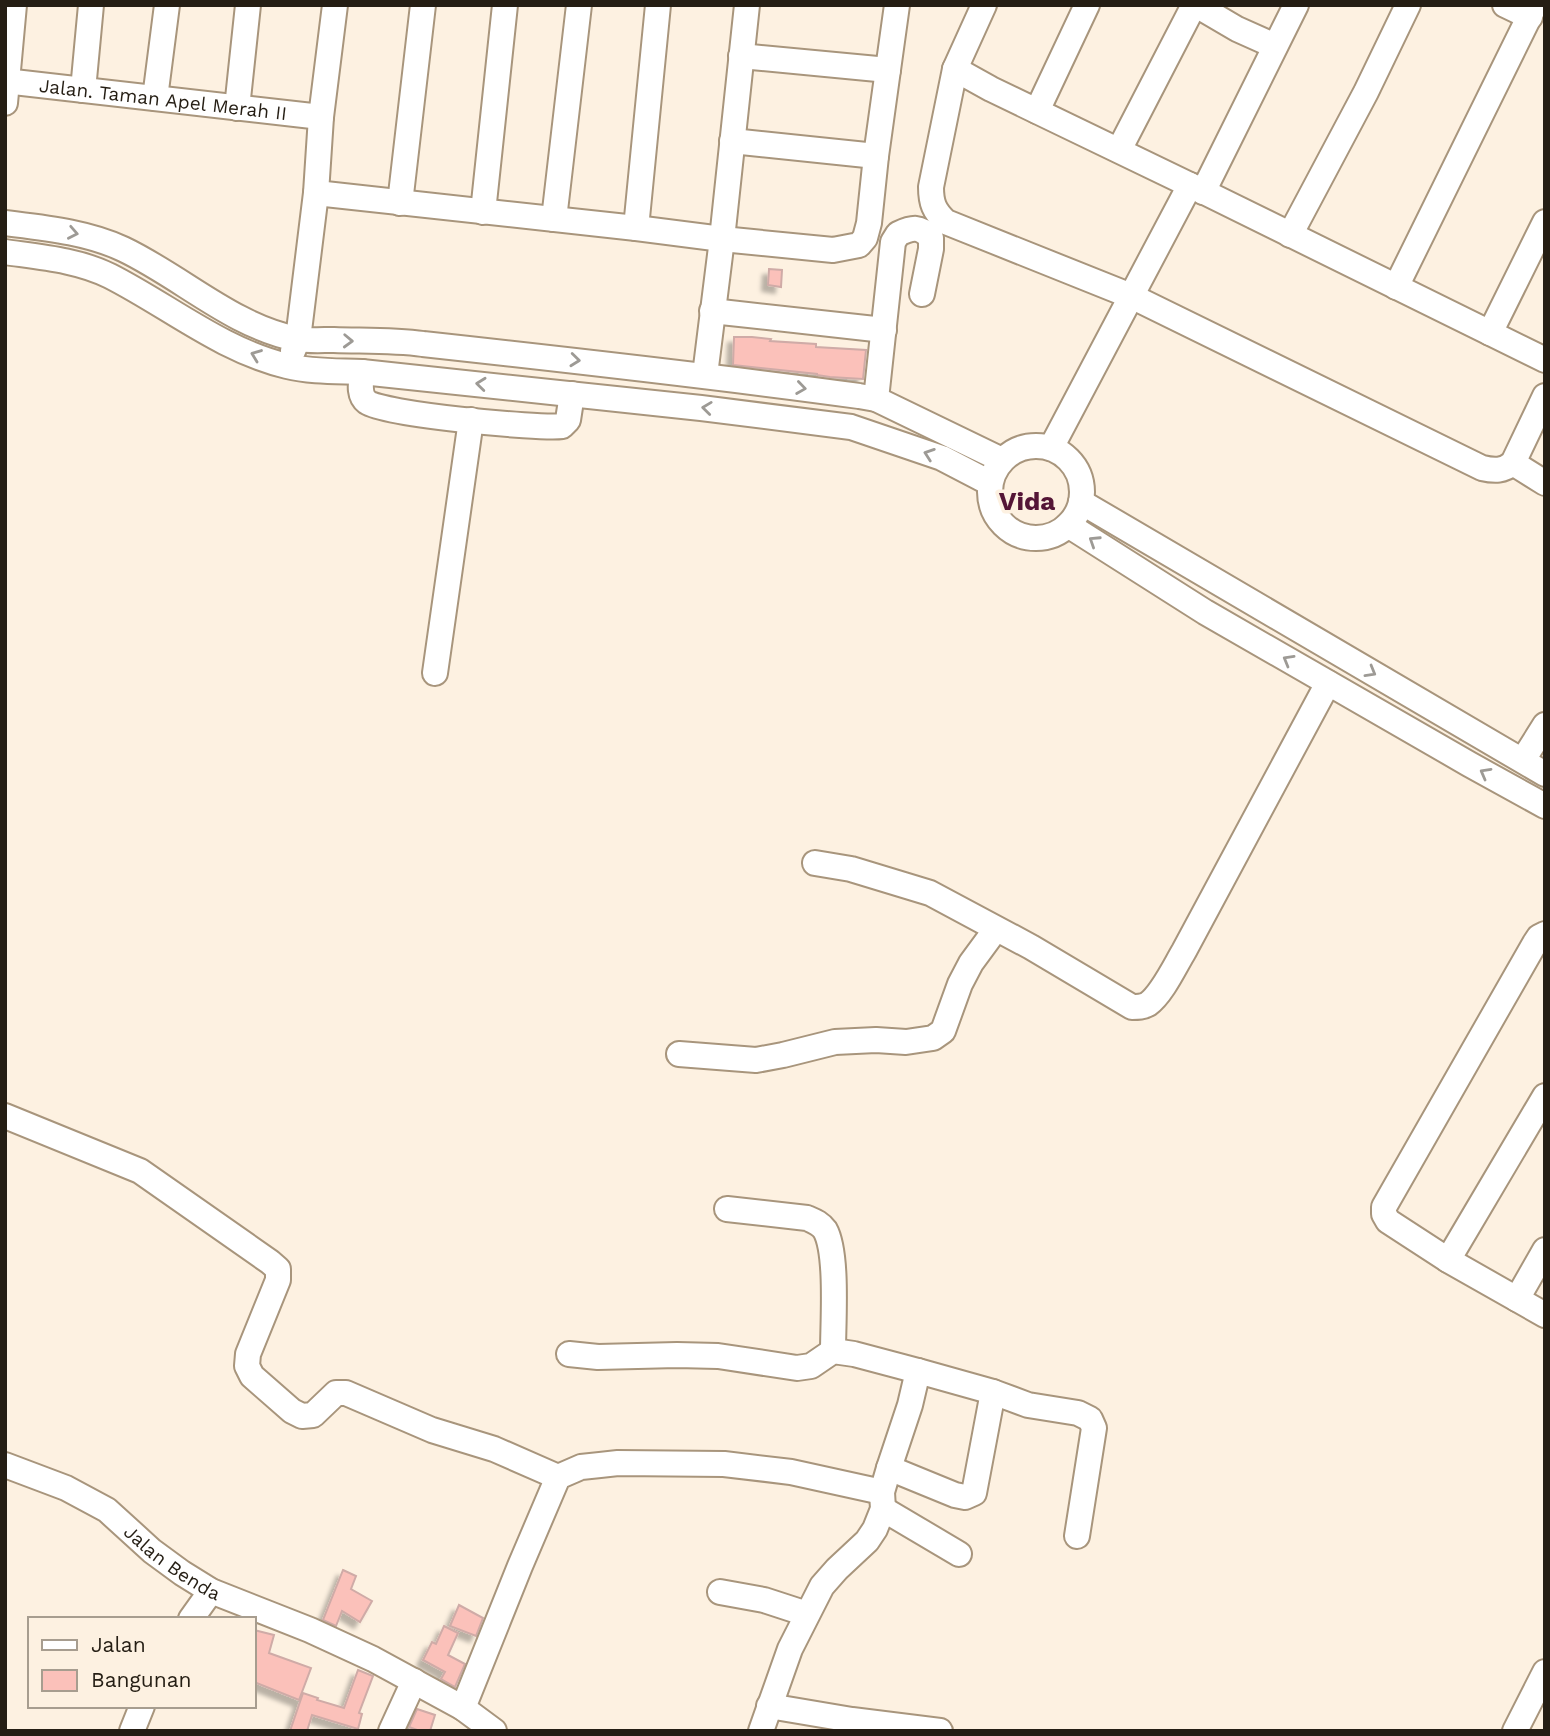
<svg xmlns="http://www.w3.org/2000/svg" width="1550" height="1736" font-family="'Work Sans',sans-serif">
  <style>
    .building { fill: #fbc1ba; stroke: #cfaba7; stroke-width: 2; filter: url(#shadow) }
    .lines { fill: none; stroke-linecap: round; stroke-linejoin: round }
    .minor-casing { stroke: #a8957c; stroke-width: 28 }
    .minor { stroke: #fff; stroke-width: 24 }
    .oneway { stroke: #9d9a95 }
    .labels { text-anchor: middle; stroke-width: 7; stroke-linejoin: round; paint-order: stroke }
    .street-label { font-size: 19px; fill: #251e14; stroke: #fdf1e1 }
    .district-label { font-size: 26px; font-weight: bold; fill: #541536; stroke: #fdf1e1 }
  </style>
  <defs>
    <filter id="shadow"><feDropShadow dx="-6" dy="6" stdDeviation="2" flood-color="#0004"/></filter>
  </defs>
  <rect width="100%" height="100%" fill="#fdf1e1"/>
  <path class="building" d="M769,269L782,270L781,287L768,285Z
    M734,337H752L771,339L770,341L816,344V347L866,350L863,379L830,377L817,375V374L733,365Z
    M343,1570L356,1576L351,1589L372,1601L360,1622L342,1611L336,1626L323,1620Z
    M459,1605L483,1618L476,1636L450,1626Z
    M444,1626L458,1633L448,1655L465,1664L455,1687L441,1679L445,1672L423,1660L432,1642L436,1644Z
    M254,1630L274,1635L269,1653L311,1668L299,1700L254,1682Z
    M358,1670L373,1676L359,1713L362,1714L358,1729L312,1715L307,1731H290L303,1693L318,1698L317,1700L344,1708Z
    M417,1709L435,1715L430,1731H420L409,1727Z"/>
  <g class="lines">
    <g class="minor-casing">
      <g id="minor">
        <path d="M984,5L955,69L931,187C931,203 934,211 946,222L1131,296L1482,468C1495,471 1503,471 1513,463L1545,396"/>
        <path d="M1196,5L1237,29L1275,46"/>
        <path d="M1505,5L1530,17"/>
        <path d="M741,56L888,70"/>
        <path d="M955,69L991,89L1190,185L1545,360"/>
        <path id="s1" d="M5,81L321,117"/>
        <path d="M83,90L91,5"/>
        <path d="M155,98L167,5"/>
        <path d="M5,103L14,5"/>
        <path d="M237,108L248,5"/>
        <path d="M1037,111L1087,5"/>
        <path d="M732,141L876,156"/>
        <path d="M1119,150L1194,5"/>
        <path d="M1203,192L1296,5"/>
        <path d="M316,193L636,228L722,239L833,250L859,245L865,238L869,223L876,156L897,5"/>
        <path d="M400,203L423,5"/>
        <path d="M483,212L505,5"/>
        <path d="M554,219L579,5"/>
        <path d="M5,223C45,228 87,232 123,249C182,277 232,326 297,339C308,341 322,340 334,340C363,341 394,340 423,344C569,360 714,376 859,396L876,399L1002,460"/>
        <path d="M636,228L658,5"/>
        <path d="M1290,235L1366,92L1408,5"/>
        <path d="M5,252C40,257 78,260 110,276C169,306 221,350 287,366C311,372 337,371 362,372L701,408L851,427L942,458L990,483"/>
        <path d="M1396,287L1535,5"/>
        <path d="M712,311L884,330"/>
        <path d="M1490,333L1545,222"/>
        <path d="M293,351L298,339L316,193L321,117L335,5"/>
        <path d="M362,372C361,382 358,395 367,402C380,414 539,429 562,426L568,420L572,394"/>
        <path d="M705,375L722,239L747,5"/>
        <path d="M876,399L893,242L898,234C913,227 920,226 931,238V249L922,294"/>
        <circle cx="1036" cy="492" r="46"/>
        <path d="M1051,448L1190,185"/>
        <path d="M1513,463L1545,483"/>
        <path d="M1081,502L1545,774"/>
        <path d="M1068,525L1205,612L1469,764L1545,806"/>
        <path d="M435,673L471,420"/>
        <path d="M1523,760L1545,725"/>
        <path d="M815,863L851,869L930,893L1031,947L1132,1007C1138,1007 1143,1007 1148,1004C1162,994 1175,966 1184,951L1328,683"/>
        <path d="M1545,934L1539,937L1535,943L1384,1207V1214L1388,1221L1448,1260L1545,1315"/>
        <path d="M679,1054L756,1060L783,1055L835,1042L876,1040L906,1042L933,1038L943,1031L960,984L971,963L996,929"/>
        <path d="M5,1116L140,1171L270,1262L278,1269V1280L248,1354L247,1366L252,1376L292,1411L302,1416L313,1415L336,1393H346L432,1430L494,1449L558,1477"/>
        <path d="M727,1209L807,1218C814,1221 820,1223 825,1230C838,1253 833,1322 833,1351"/>
        <path d="M1448,1260L1545,1096"/>
        <path d="M1517,1299L1545,1250"/>
        <path d="M569,1354L598,1357L677,1355L718,1356L797,1368L811,1366L833,1351L854,1354L918,1371"/>
        <path id="s2" d="M5,1465L66,1488L107,1510L152,1551L182,1573L211,1591L310,1630L373,1659L463,1708L494,1731"/>
        <path d="M889,1468L955,1495L965,1497L974,1493L993,1392"/>
        <path d="M883,1509L959,1554"/>
        <path d="M720,1592L764,1600L807,1614"/>
        <path d="M191,1619L211,1591"/>
        <path d="M769,1706L852,1720L940,1731"/>
        <path d="M463,1708L520,1566L558,1477L581,1467L600,1465L618,1463L724,1464L791,1472L882,1492"/>
        <path d="M132,1731L142,1706"/>
        <path d="M391,1731L414,1681"/>
        <path d="M761,1731L790,1649L822,1586L837,1569L867,1541L875,1529L883,1509L882,1492L889,1468L910,1405L918,1371L993,1392L1028,1405L1078,1413L1090,1419L1094,1428L1077,1536"/>
        <path d="M1515,1731L1545,1672"/>
      </g>
    </g>
    <use href="#minor" class="minor"/>
  </g>
  <defs><path id="oneway-chevron" d="M-2-3.5L2.5 0L-2 3.5" fill="none" stroke-width="1.6" stroke-linecap="round" stroke-linejoin="round" transform="scale(1.75)"/></defs>
  <g class="oneway">
    <use href="#oneway-chevron" transform="translate(73 233) rotate(11)"/>
    <use href="#oneway-chevron" transform="translate(348 341) rotate(2)"/>
    <use href="#oneway-chevron" transform="translate(256 355) rotate(-159)"/>
    <use href="#oneway-chevron" transform="translate(575 360) rotate(6)"/>
    <use href="#oneway-chevron" transform="translate(481 384) rotate(-174)"/>
    <use href="#oneway-chevron" transform="translate(801 388) rotate(8)"/>
    <use href="#oneway-chevron" transform="translate(707 408) rotate(-173)"/>
    <use href="#oneway-chevron" transform="translate(929 454) rotate(-161)"/>
    <use href="#oneway-chevron" transform="translate(1094 541) rotate(-147)"/>
    <use href="#oneway-chevron" transform="translate(1288 660) rotate(-150)"/>
    <use href="#oneway-chevron" transform="translate(1371 672) rotate(30)"/>
    <use href="#oneway-chevron" transform="translate(1485 773) rotate(-151)"/>
  </g>
  <g class="labels">
    <g class="street-label">
      <text dy="7" stroke="none"><textPath href="#s1" startOffset="159">Jalan. Taman Apel Merah II</textPath></text>
      <text dy="7" stroke="none"><textPath href="#s2" startOffset="196">Jalan Benda</textPath></text>
    </g>
    <g class="district-label">
      <text x="1027" y="510">Vida</text>
    </g>
  </g>
  <rect width="1550" height="1736" fill="none" stroke="#251e14" stroke-width="14"/>
  <rect x="28" y="1617" width="228" height="91" fill="#fdf1e1" stroke="#a79d8f" stroke-width="2"/>
  <rect x="42" y="1640" width="35" height="10" fill="#ffffff" stroke="#a79d8f" stroke-width="2"/>
  <text x="91" y="1652" font-size="21" fill="#251e14">Jalan</text>
  <rect x="42" y="1670" width="35" height="21" fill="#fbc1ba" stroke="#a79d8f" stroke-width="2"/>
  <text x="91" y="1687" font-size="21" fill="#251e14">Bangunan</text>
</svg>
